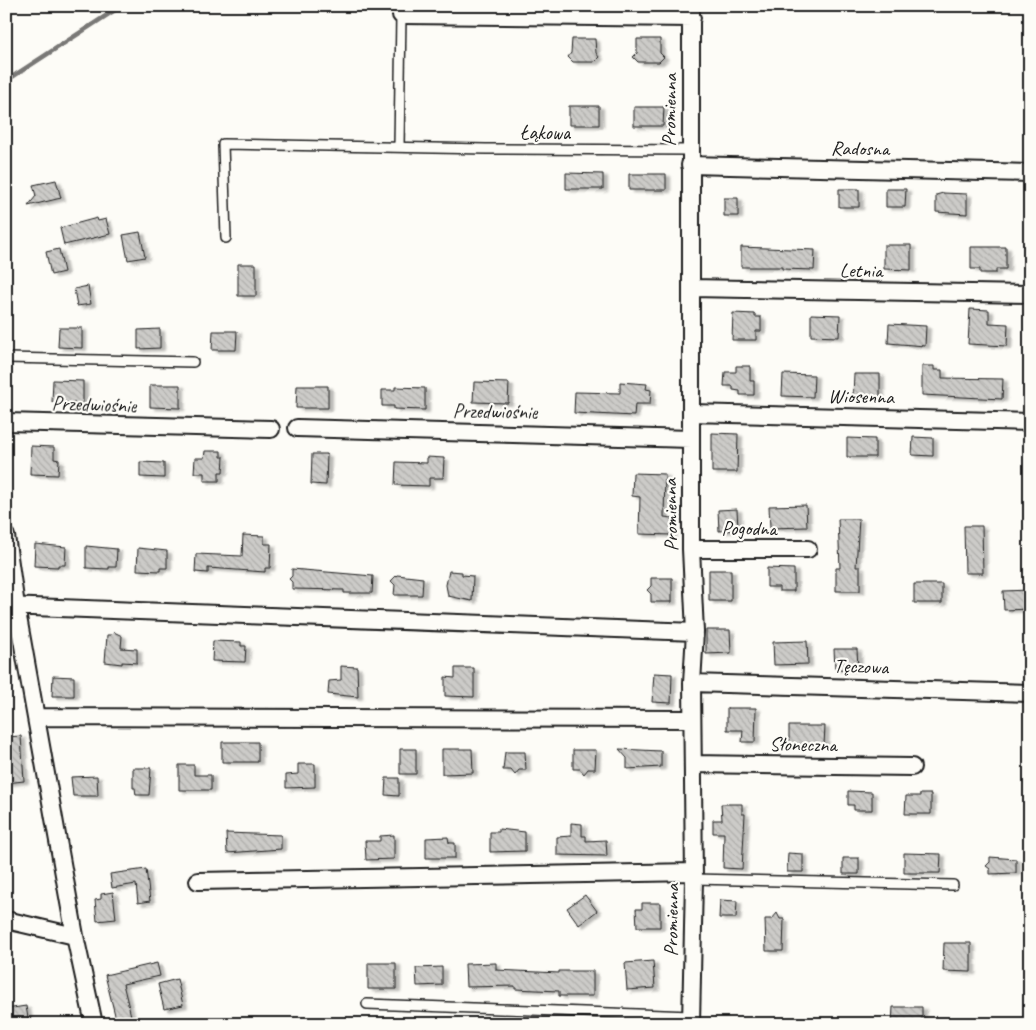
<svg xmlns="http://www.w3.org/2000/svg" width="1036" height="1030" font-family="Caveat,sans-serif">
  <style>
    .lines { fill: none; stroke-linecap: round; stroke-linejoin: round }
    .stream { stroke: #797876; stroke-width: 4.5 }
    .building { fill: url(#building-back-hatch); stroke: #1c1c1c; filter: url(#shadow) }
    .lane-casing { stroke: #1c1c1c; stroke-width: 12 }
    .street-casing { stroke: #1c1c1c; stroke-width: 20 }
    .lane { stroke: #fdfcf7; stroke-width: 9 }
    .street { stroke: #fdfcf7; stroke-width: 16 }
    .labels { text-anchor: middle; stroke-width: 4.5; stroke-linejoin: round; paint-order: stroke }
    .street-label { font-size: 20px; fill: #1c1c1c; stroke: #fdfcf7 }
  </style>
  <defs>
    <pattern id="building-back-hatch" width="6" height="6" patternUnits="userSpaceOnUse" patternTransform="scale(1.25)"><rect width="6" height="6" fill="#cccbc8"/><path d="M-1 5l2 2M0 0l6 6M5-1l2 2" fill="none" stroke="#afaeab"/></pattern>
    <filter id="shadow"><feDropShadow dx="4.5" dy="2.5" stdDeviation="1" flood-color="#0004"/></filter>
  </defs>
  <rect width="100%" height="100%" fill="#fdfcf7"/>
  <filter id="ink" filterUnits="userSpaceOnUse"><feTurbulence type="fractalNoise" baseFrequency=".02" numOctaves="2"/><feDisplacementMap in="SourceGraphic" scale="10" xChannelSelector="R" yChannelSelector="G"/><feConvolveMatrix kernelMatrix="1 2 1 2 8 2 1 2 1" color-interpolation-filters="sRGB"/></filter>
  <g filter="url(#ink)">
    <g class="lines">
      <path class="stream" d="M6,81L121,6"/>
    </g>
    <path class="building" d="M572,39H595L596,53L599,57L594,62H573L568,57L571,53Z
      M637,39H660V53L664,57L659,62H638L633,57L637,53Z
      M569,106H599V125H569Z
      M634,107H664L663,126H634Z
      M566,173L603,174V189H566Z
      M629,174H666V190H629Z
      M56,180L61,198L28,206L36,196L33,185Z
      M839,189H859V207H839Z
      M886,189H906L905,207H886Z
      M943,193L967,194V214L936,212V195Z
      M724,198H738V216H724Z
      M97,218L98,221L106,219L110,234L64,245L60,228Z
      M140,232L145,257L128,260L123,235Z
      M884,245H911V270L884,269Z
      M741,247L815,250L814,270L782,269V267H741Z
      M971,247H1006V269H996V273H980V269H971Z
      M59,249L64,272L51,275L46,252Z
      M238,264H256V296H238Z
      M88,286L91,304L77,306L74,289Z
      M970,309L989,310V323L1008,324L1007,346L968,344Z
      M733,313L755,314V317H761V331H756V340H732Z
      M811,314L840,315L839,337L811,336Z
      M889,324L926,326L925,346L888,343Z
      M59,328H82V348L58,347Z
      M160,329V348L138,349V330Z
      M213,331H237L236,350H212Z
      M736,366H750V381H754V395H740V391L733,390V386H724L725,372H736Z
      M922,366H934V370H942V378L1003,379L1002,399L922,395Z
      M783,374L814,375L813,397L782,396Z
      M854,374H880V397L853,396Z
      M53,380L83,381V403L52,402Z
      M474,382L509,383L508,403L473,402Z
      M620,382L647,384L646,389L651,390L650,404H635L634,416L574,413L575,392L620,393Z
      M150,385H180V408L150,407Z
      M297,386H328V408H296Z
      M395,387L425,388V410L394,409V406H382V390H395Z
      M712,433L738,434L737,472H712Z
      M913,437L933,438V456L912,455Z
      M847,438L875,439V457H847Z
      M31,446L54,447V459L59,460L58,475L30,474Z
      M205,451H221V457H224L223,472H219V481H204V473H194L195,458H204Z
      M312,454H327L326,485L311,484Z
      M427,457L444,458L443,478H429V486L395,485L396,462L427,463Z
      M140,462L164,463V478L140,477Z
      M633,473L665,474L664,517L673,518L672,535L639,534L640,497L632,496Z
      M806,505L807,527L770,528L769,506Z
      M737,509L738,530L719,531L718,510Z
      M838,519H859L856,567H860V591H836V568H840Z
      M964,526H982L983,573H965Z
      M243,535L264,536V544H271L270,568H265V572L208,568V573L195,572L196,554L242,556Z
      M35,544L66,547L65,565H58V567L34,566Z
      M86,546L117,549L116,567H109V569L86,568Z
      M138,548L167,551V568H160V571L137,570Z
      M767,568L794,569V591H779V587H767Z
      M292,569L373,576L372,593H344V590L292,589V582L289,579L292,576Z
      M709,570H731V601H709Z
      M449,571L462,572V575L473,576L472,601L448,596L446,585Z
      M397,575L423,578L422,595H394L395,585L391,581Z
      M651,578H672V602H651V594L647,590L651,586Z
      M914,584H942V603H914Z
      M1030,590V609L1004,610L1003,591Z
      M706,630H730L731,653L706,654Z
      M114,632L122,636L121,648L137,649V663L122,662V664L105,662L107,635H111Z
      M213,641L241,642V646H246L245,662L212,661Z
      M807,641L808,664L774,665L773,642Z
      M834,649H857L858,669H835Z
      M341,666L357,667L358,697L328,694L329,681L341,680Z
      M455,668H474V697L445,696V677L455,678Z
      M654,673L672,674L671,703L652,702Z
      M53,676L74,677V696H52Z
      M727,708H756L755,742H742L743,730H727Z
      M789,726H825L824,745L789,744Z
      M21,736L24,781L6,783V737Z
      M222,742H258V762H222Z
      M400,749H416V774H400Z
      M442,749H472L473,773L442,774Z
      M619,749L661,751V767L627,769V758Z
      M573,750H596L595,769H588L584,774L580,769H573Z
      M505,752H525L526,770H519L515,775L511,770H503Z
      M298,764H315V787L286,788V775L298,774Z
      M179,765H194V775H211V790H179Z
      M133,768H151L149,795H136L135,788H133Z
      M97,776L98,796H73L71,777Z
      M386,778H399V796L385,795Z
      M848,791L872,792V810H854V805H848Z
      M920,794H931V814H905L906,796H920Z
      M721,804H742V814H745L742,869L723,868L724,833H713V820H722Z
      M571,823L582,824V836H586V841L606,840L607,856L557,855V837L571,836Z
      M499,829L525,832V851L490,852V832H499Z
      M226,833L281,835V849L227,853Z
      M394,835V859L366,860L365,841H380V836Z
      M448,837L449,843H455V858H426V838Z
      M788,853L803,854V872H787Z
      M904,853L941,854L940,873H904Z
      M990,857L1016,859V873L990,874V869L986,866L990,862Z
      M843,858H859V874H843Z
      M146,869L150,901L138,903L136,884L112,888L110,874Z
      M113,892L116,919L97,921L95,900L101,899V894Z
      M585,895L597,911L579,925L567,908Z
      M720,900L737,901L736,918H719Z
      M642,903H660V927H637L636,909H642Z
      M777,913L780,919H784L783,951H766L765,919H772Z
      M944,943H971V972L943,971Z
      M653,961L655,988L627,990L625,963Z
      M157,963L160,976L123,984L132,1020L117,1023L105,975Z
      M368,963H396V989H368Z
      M496,963V970L559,973V971H593V996H559V991L515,989V986L466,987L465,964Z
      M442,967V985L417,986L416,968Z
      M177,979L183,1005L164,1009L158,984Z
      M26,1006L29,1024H6V1009Z
      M893,1007H922V1024H892Z"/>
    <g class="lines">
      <g class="lane-casing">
        <path id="lane" d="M399,146L401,15
          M226,238L223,144L486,149L690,150
          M6,358L193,362
          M694,879L953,885
          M367,1004L691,1016"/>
      </g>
      <g class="street-casing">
        <path id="street" d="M691,6V549L695,632L692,683L694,879L691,1024
          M401,15L692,18
          M690,165L1030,173
          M691,288L1030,294
          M691,413L1030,422
          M6,422L271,429
          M297,428L691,439
          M6,536L16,606L75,936L94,1024
          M691,549H808
          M6,606L695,632
          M692,683L1030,693
          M36,717L692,719
          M693,764L912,767
          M198,881L694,872
          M6,920L75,936"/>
      </g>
      <use href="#lane" class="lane"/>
      <use href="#street" class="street"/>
    </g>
  </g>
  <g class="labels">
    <g class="street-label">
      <text transform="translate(669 110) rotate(-89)" y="7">Promienna</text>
      <text x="545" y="139">Łąkowa</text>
      <text transform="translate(860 148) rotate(1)" y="7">Radosna</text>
      <text transform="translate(861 270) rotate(1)" y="7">Letnia</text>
      <text transform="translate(861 396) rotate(1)" y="7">Wiosenna</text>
      <text transform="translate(94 404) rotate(2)" y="7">Przedwiośnie</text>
      <text transform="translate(495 411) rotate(1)" y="7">Przedwiośnie</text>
      <text transform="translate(670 515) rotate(-91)" y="7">Promienna</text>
      <text x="749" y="535">Pogodna</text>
      <text transform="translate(861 666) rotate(2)" y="7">Tęczowa</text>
      <text transform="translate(803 744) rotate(1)" y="7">Słoneczna</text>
      <text transform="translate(671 920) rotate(-89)" y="7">Promienna</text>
    </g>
  </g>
  <rect width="1036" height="1030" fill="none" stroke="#fdfcf7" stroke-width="25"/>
  <rect x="12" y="12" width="1011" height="1005" fill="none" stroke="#1c1c1c" stroke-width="2" filter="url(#ink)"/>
</svg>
